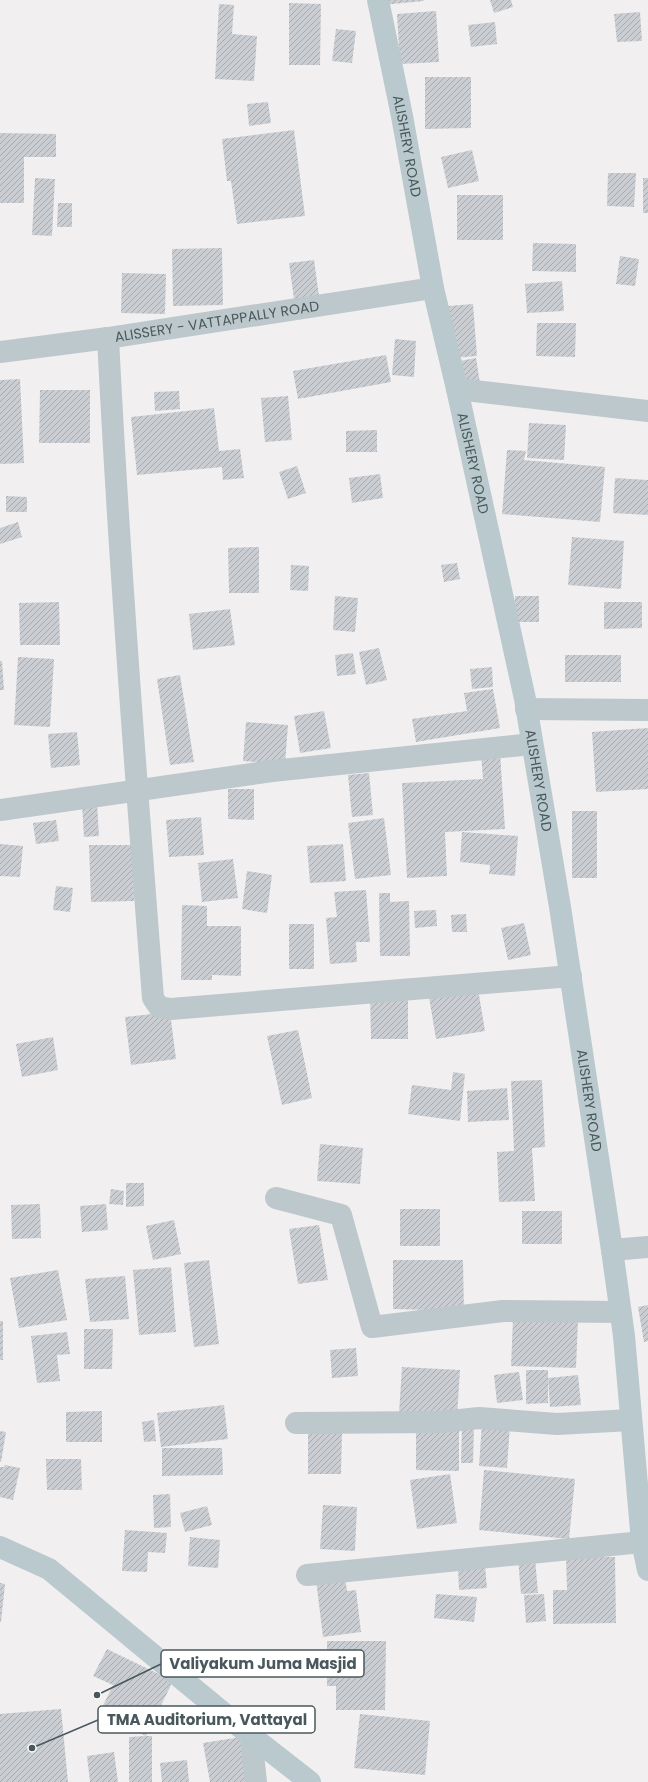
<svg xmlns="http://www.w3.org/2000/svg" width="648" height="1782" font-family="Poppins,sans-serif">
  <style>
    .building { fill: url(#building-hatch) }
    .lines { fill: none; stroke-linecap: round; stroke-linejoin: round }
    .minor { stroke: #bcc8cb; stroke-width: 22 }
    .tertiary { stroke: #bcc8cb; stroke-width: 22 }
    .secondary { stroke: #b9c9cd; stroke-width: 22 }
    .labels { text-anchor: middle; stroke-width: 3; stroke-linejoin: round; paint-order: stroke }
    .street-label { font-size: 14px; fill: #49585c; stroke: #fff }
    .leader { fill: none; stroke: #49585c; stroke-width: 1.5 }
    .callout-dot { fill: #49585c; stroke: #fff; stroke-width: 1.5 }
    .callout { fill: #fff; stroke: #49585c; stroke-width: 1.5 }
    .callout-label { font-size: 15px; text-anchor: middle; font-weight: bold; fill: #49585c }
  </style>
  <defs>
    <pattern id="building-hatch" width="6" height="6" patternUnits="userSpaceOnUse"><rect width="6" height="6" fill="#caced2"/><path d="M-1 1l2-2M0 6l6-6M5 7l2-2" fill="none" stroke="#a6aaae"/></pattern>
  </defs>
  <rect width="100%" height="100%" fill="#f2eff0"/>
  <path class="building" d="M381,0H423L424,1L381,5Z
    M490,0H511L513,7L494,13Z
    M289,3L321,4L320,65H289Z
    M219,4L234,5L232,34L257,36L254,81L215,79Z
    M436,11L439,62L400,64L397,14Z
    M640,12L642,41L617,42L614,14Z
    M495,22L497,44L471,47L468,25Z
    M336,29L356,31L352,63L332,61Z
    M425,77H471V128L425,129Z
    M268,102L271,123L249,126L247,104Z
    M294,130L305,216L237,224L231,181H227L222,139Z
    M0,133L56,134V157H24V203H0Z
    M472,150L479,181L448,188L441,157Z
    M608,173H636L634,207L607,206Z
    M35,178L55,179L52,236L32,235Z
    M643,178H648V213H643Z
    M457,195H503V240H457Z
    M58,203H72V227H57Z
    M533,243L576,244V272L532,271Z
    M222,248L223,305L173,306L172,249Z
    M620,256L639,259L635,286L616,284Z
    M314,260L319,296L294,299L289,263Z
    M122,273L166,274L165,314L121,313Z
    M562,281L564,311L527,313L525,284Z
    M473,304L477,356L452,358L448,306Z
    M537,323H576L575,357L536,356Z
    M395,339L416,341L414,377L392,375Z
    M386,355L391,382L298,399L293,371Z
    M476,358L480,383L464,385L460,361Z
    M20,379L24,463L0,464V380Z
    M40,390H90V443H39Z
    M179,391L180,409L155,411L154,392Z
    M288,396L292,440L265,442L261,398Z
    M214,408L219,451L240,449L244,478L223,480L222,467L137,475L131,417Z
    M529,423L566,425L564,460L527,458Z
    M377,430V452H346V431Z
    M507,450L526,451L524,460L605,467L600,522L502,514Z
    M297,466L306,493L288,499L279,472Z
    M380,474L383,498L352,503L349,478Z
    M615,478L648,480V515L613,513Z
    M6,496L27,497V512H6Z
    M18,522L22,537L0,544V528Z
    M572,537L624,541L621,589L568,585Z
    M259,547V593H229L228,548Z
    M457,563L460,579L444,582L441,565Z
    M291,565L309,566L308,591L290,590Z
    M335,596L358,598L355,632L333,630Z
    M515,596H539V622H515Z
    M59,602L60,645H20L19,603Z
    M604,602H642V628L604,629Z
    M230,609L235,645L193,650L189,614Z
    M379,648L387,680L366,685L359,652Z
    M353,653L356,674L337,676L335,655Z
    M565,655H621V682H565Z
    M18,657L54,659L50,727L14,725Z
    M0,661H2L4,690H0Z
    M492,667L493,687L472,689L470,669Z
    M180,675L194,762L170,765L157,679Z
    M493,689L500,728L416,742L412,719L467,711L464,693Z
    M324,711L331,748L300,753L294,716Z
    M246,722L288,725L285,764L243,761Z
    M648,728V789L596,792L592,732Z
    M77,732L80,765L51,768L48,734Z
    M500,752L505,829L445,832L447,876L407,878L402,783L483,779L481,753Z
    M369,773L373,815L352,817L348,775Z
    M228,789H254V820L228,819Z
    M82,803H97L99,836L84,837Z
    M572,811H597V878H572Z
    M201,817L204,855L169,857L166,820Z
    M384,818L391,875L355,879L348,823Z
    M56,820L59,841L36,844L33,823Z
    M462,832L518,836L515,876L489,874L490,865L460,862Z
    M0,844L23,846L20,877L0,876Z
    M343,844L346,881L310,883L307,846Z
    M89,845H133L134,901L91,902Z
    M233,859L238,898L202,902L198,863Z
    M247,871L272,875L267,913L242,909Z
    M56,886L73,888L70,912L53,910Z
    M366,890L370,942H356L357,962L330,964L326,918L337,917L334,892Z
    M379,893H390V902L409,901L410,956H380Z
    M182,905L207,906V926H241V976L212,975V980H181Z
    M436,910L437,926L415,928L414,911Z
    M466,914L467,932H452L451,915Z
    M524,923L531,955L508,960L501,928Z
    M289,924H314V969H289Z
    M478,989L485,1031L436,1039L429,997Z
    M370,993H408V1039H371Z
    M170,1012L176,1059L131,1065L125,1017Z
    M298,1030L312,1098L282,1105L267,1036Z
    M53,1037L58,1070L22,1077L16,1044Z
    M453,1072L465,1074L460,1121L408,1114L412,1085L451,1090Z
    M542,1080L545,1147L532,1148L535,1201L499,1202L497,1152L514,1151L511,1081Z
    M507,1088L509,1120L468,1122L467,1091Z
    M320,1144L363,1148L360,1184L317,1181Z
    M126,1183H144V1206L126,1207Z
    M111,1189L124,1191L123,1205L109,1204Z
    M40,1204L41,1238L12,1239L11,1205Z
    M106,1204L108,1230L82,1232L80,1206Z
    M400,1209H440V1246H400Z
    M522,1211H562V1244H522Z
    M174,1220L181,1254L153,1260L146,1226Z
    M319,1225L328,1280L298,1284L289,1229Z
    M209,1260L219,1344L194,1347L184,1263Z
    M393,1260H463L464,1311L393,1309Z
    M171,1267L176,1332L139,1335L133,1270Z
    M58,1270L67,1320L19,1328L10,1278Z
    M125,1276L129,1319L90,1322L85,1279Z
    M648,1305V1341L644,1342L638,1307Z
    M513,1319L578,1321L576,1368L511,1366Z
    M0,1321H3V1360H0Z
    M84,1329H113L112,1369H84Z
    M67,1332L70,1354L57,1355L60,1381L37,1383L31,1336Z
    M356,1348L358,1376L332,1378L330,1350Z
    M402,1367L460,1370L457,1417L399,1413Z
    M526,1370H548V1403L526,1404Z
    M519,1372L523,1400L497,1403L494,1375Z
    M578,1375L581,1405L550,1407L548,1378Z
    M224,1405L228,1439L161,1447L157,1413Z
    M102,1411V1442H66V1412Z
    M154,1420L156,1441L144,1442L142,1422Z
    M482,1423L510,1425L507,1468L479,1466Z
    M462,1426H474L473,1463H461Z
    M416,1428L459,1429V1471L416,1470Z
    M0,1431L6,1432L1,1462H0Z
    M308,1432H342L341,1474H308Z
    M162,1448H222L223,1475L162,1476Z
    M46,1459H81L82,1490H47Z
    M5,1465L20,1468L13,1500L0,1497V1467H4Z
    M484,1470L575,1479L569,1539L479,1530Z
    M450,1474L457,1523L417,1529L410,1480Z
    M170,1494L171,1527L154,1528L153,1495Z
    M323,1505L357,1507L355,1551L320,1549Z
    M207,1506L212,1525L185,1532L180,1513Z
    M125,1530L167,1533L165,1553L148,1552L147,1572L122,1571Z
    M190,1537L220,1540L218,1568L188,1566Z
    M566,1557H615L616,1623L553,1624V1590H567Z
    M535,1558L538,1593L521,1594L518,1559Z
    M485,1566L487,1588L459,1590L458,1568Z
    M345,1577L347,1591L356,1590L361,1632L323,1637L316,1580Z
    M0,1583L5,1584L1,1622H0Z
    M436,1594L477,1597L474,1622L434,1618Z
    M544,1594L546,1621L526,1623L524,1595Z
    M327,1641H386L385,1710H336V1686H327Z
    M107,1649L173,1681L146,1736H152V1782H129V1737L146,1736L99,1714L113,1685L93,1676Z
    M61,1709L68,1782H0V1714Z
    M360,1714L430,1721L425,1775L354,1768Z
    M241,1737L249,1782H210L203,1743Z
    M114,1752L118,1782H90L87,1756Z
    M187,1760L189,1782H162L160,1763Z"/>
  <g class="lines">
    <path class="minor" d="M108,338C119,558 136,778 153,998L159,1007L171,1009L571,976
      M457,389L648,411
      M526,709L648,710
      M0,810L272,771L532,744
      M276,1198L341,1215L372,1327L503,1311L620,1312
      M612,1250L648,1247
      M296,1423L441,1422L479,1418L557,1424L631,1420
      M307,1575L642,1542"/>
    <g class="tertiary">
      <path id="s1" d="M0,352L108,338L433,288"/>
      <path d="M251,1736L256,1782"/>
    </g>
    <g class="secondary">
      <path id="s2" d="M378,0L402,116L433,288L457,389L525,699L560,907L612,1250L624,1336L642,1542L648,1570"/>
      <path d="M0,1547L49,1569L251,1736L310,1782"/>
    </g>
  </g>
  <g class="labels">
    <g class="street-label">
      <text dy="5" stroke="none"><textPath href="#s2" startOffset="149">ALISHERY ROAD</textPath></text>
      <text dy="5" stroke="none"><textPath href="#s1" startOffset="219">ALISSERY - VATTAPPALLY ROAD</textPath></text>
      <text dy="5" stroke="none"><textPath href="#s2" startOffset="473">ALISHERY ROAD</textPath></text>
      <text dy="5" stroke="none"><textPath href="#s2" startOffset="797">ALISHERY ROAD</textPath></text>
      <text dy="5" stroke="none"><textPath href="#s2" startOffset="1121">ALISHERY ROAD</textPath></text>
    </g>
  </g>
  <path class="leader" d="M97 1695L161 1664M32 1748L98 1720"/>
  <g class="callout-dot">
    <circle cx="97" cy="1695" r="4"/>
    <circle cx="32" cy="1748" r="4"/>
  </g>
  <g class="callout">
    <rect x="161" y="1650" width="203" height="27" rx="4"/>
    <rect x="98" y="1706" width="217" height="27" rx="4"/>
  </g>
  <g class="callout-label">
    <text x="263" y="1669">Valiyakum Juma Masjid</text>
    <text x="207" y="1725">TMA Auditorium, Vattayal</text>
  </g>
</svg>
